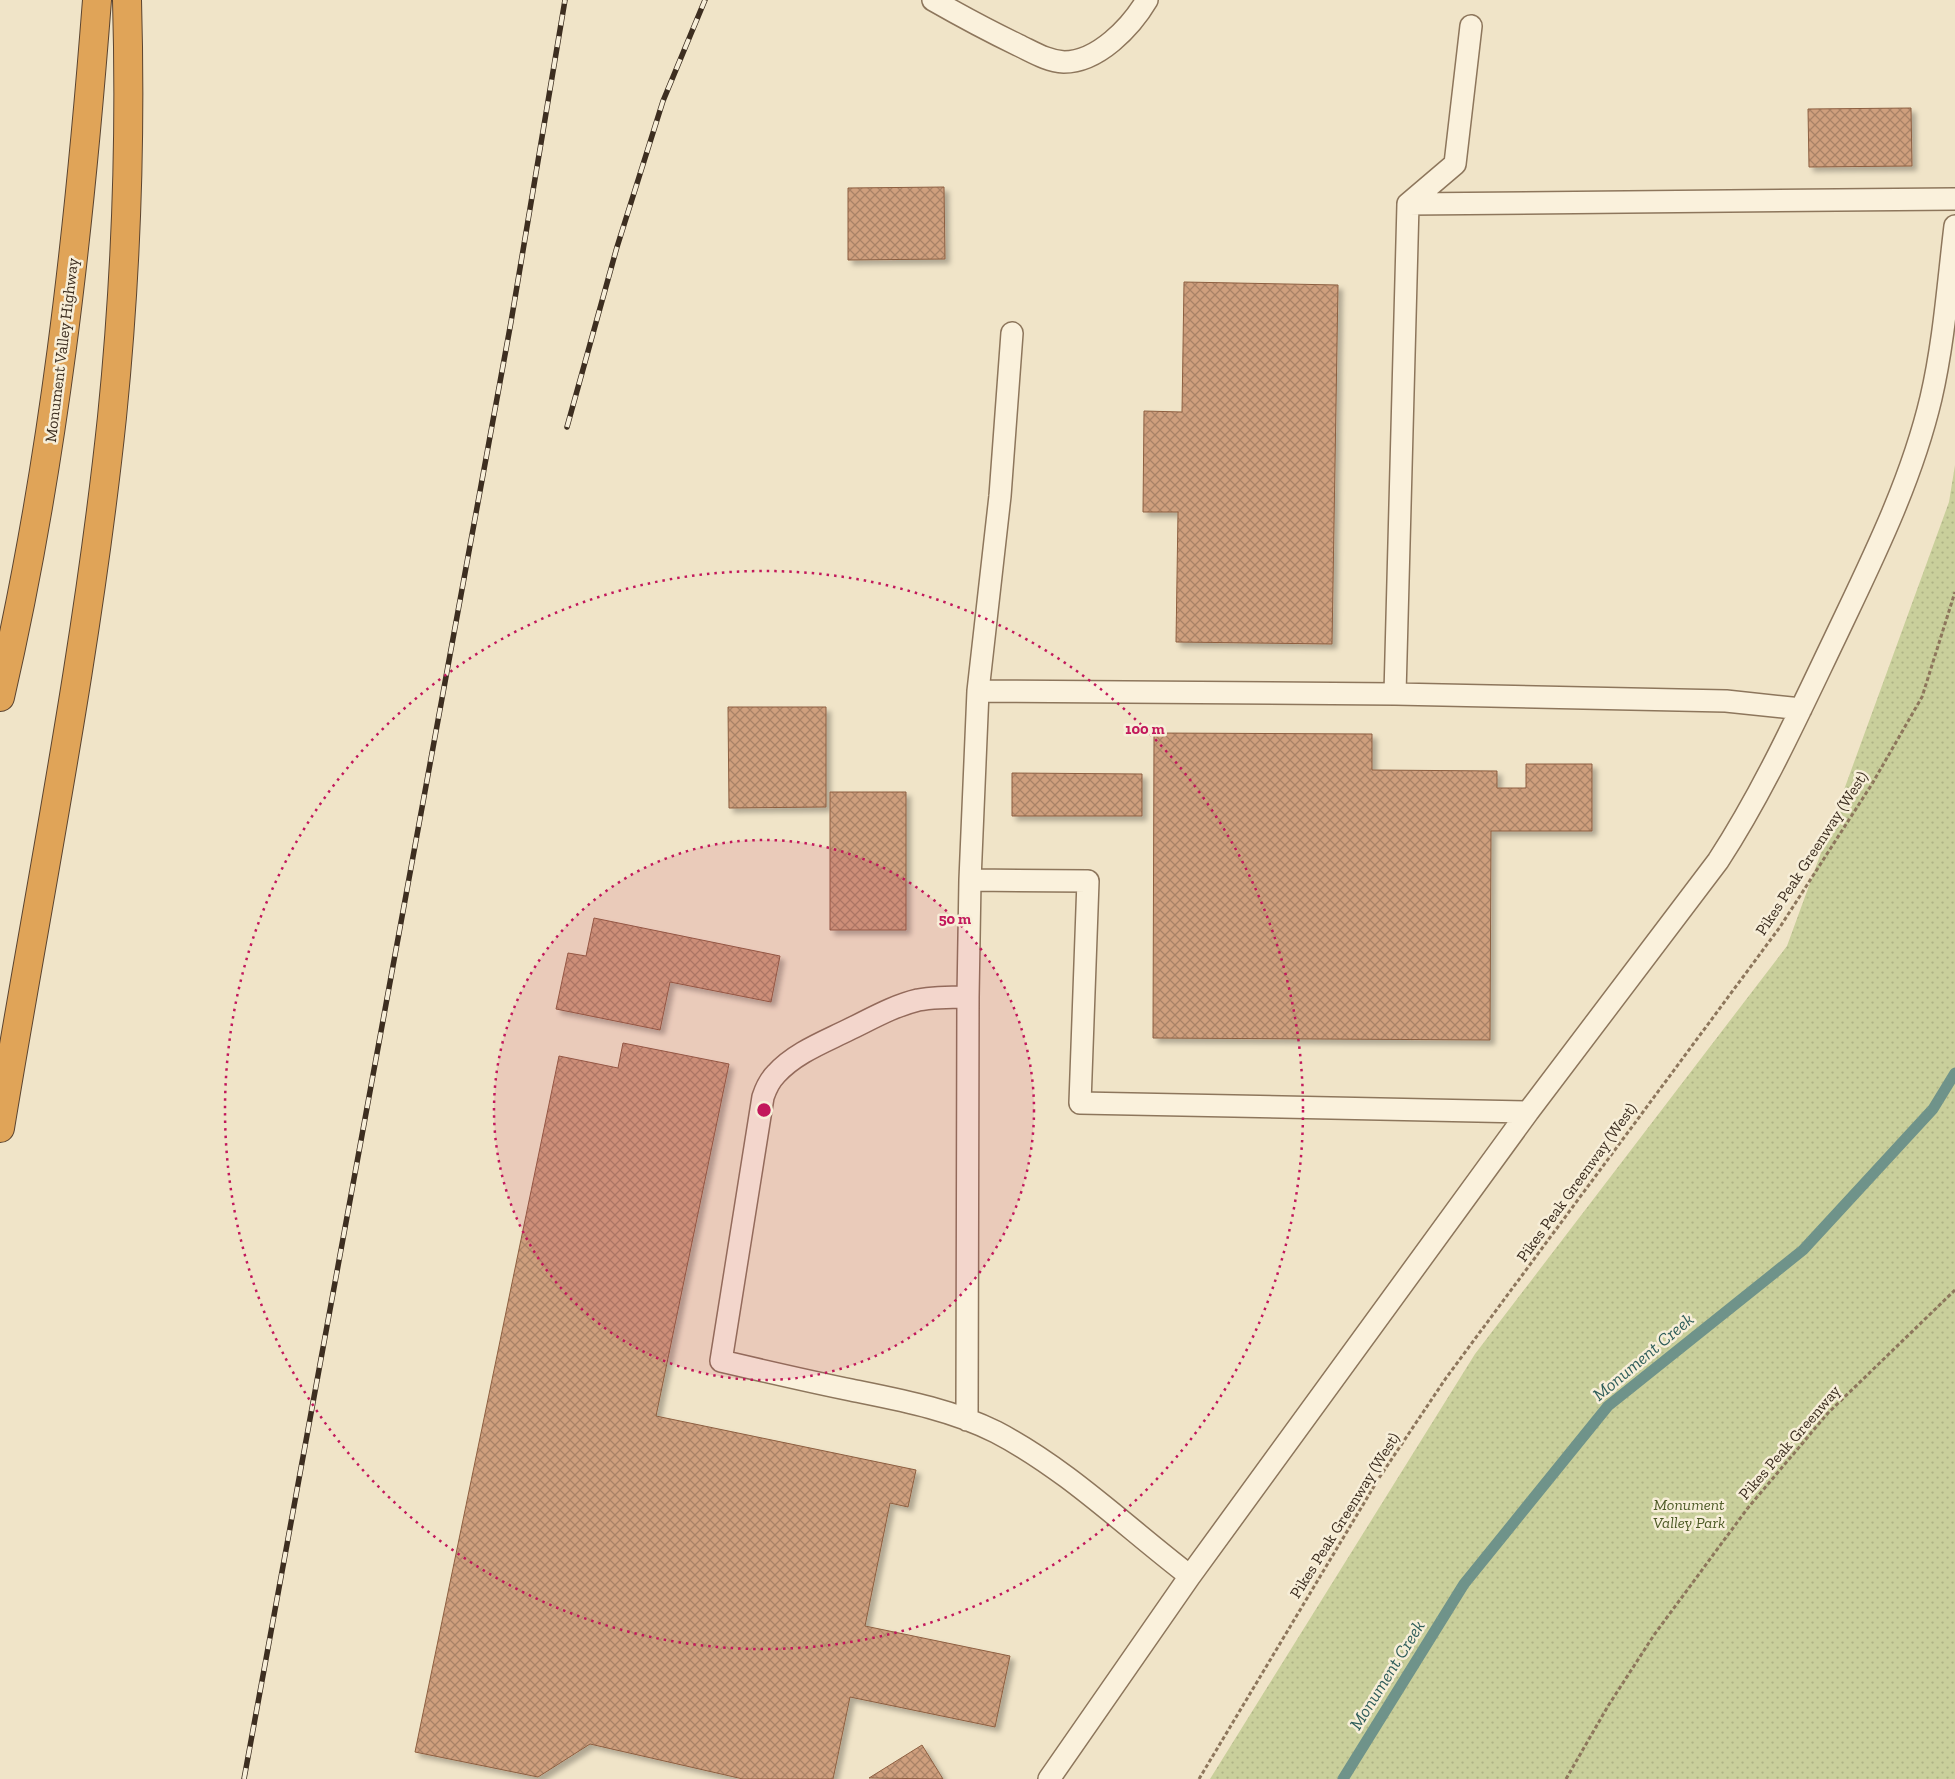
<svg xmlns="http://www.w3.org/2000/svg" width="1955" height="1779" font-family="'Zilla Slab',serif">
  <style>
    .green { fill: url(#green-dots) }
    .lines { fill: none; stroke-linecap: round; stroke-linejoin: round }
    .stream { stroke: #6f938a; stroke-width: 11 }
    .building { fill: url(#building-cross-hatch); stroke: #8d5f41; filter: url(#shadow) }
    .service-casing { stroke: #8d765c; stroke-width: 24 }
    .motorway-casing { stroke: #5b4430; stroke-width: 30 }
    .path { stroke: #8d765c; stroke-width: 3; stroke-dasharray: 4 2.5; stroke-linecap: butt }
    .service { stroke: #faf1dc; stroke-width: 21 }
    .motorway { stroke: #e0a458; stroke-width: 28 }
    .rail-casing { stroke: #3d2e20; stroke-width: 5.5 }
    .rail { stroke: #f7eed8; stroke-width: 4; stroke-dasharray: 11; stroke-linecap: butt }
    .ring { fill: none; stroke: #c2185b; stroke-width: 2.5; stroke-dasharray: 2.5 5 }
    .labels { text-anchor: middle; stroke-width: 5; stroke-linejoin: round; paint-order: stroke }
    .street-label { font-size: 16px; fill: #3d2e20; stroke: #f7eed8 }
    .park-label { font-size: 16px; font-style: italic; fill: #4d5a26; stroke: #f7eed8 }
    .water-label { font-size: 18px; font-style: italic; fill: #2f5d5a; stroke: #f7eed8 }
    .centre { fill: #c2185b; stroke: #f7eed8; stroke-width: 2.5 }
    .ring-label { font-size: 15px; text-anchor: middle; font-weight: bold; fill: #c2185b; stroke: #f7eed8; stroke-width: 5; stroke-linejoin: round; paint-order: stroke }
  </style>
  <defs>
    <pattern id="green-dots" width="8" height="8" patternUnits="userSpaceOnUse" patternTransform="scale(1.25)"><rect width="8" height="8" fill="#c9cf9b"/><path d="M2 2h.1M6 6h.1" fill="none" stroke="#aeb285" stroke-width="1.8" stroke-linecap="round"/></pattern>
    <pattern id="building-cross-hatch" width="8" height="8" patternUnits="userSpaceOnUse" patternTransform="scale(1.25)"><rect width="8" height="8" fill="#cf9f7d"/><path d="M0 0l8 8M0 8l8-8" fill="none" stroke="#a98266"/></pattern>
    <filter id="shadow"><feDropShadow dx="4.5" dy="4.5" stdDeviation="2.5" flood-color="#0004"/></filter>
  </defs>
  <rect width="100%" height="100%" fill="#f0e4c8"/>
  <path class="green" d="M1955,465V1779H1210L1475,1354L1787,946L1949,502Z"/>
  <g class="lines">
    <path class="stream" d="M1343,1779L1464,1584L1608,1406L1803,1250L1933,1109L1955,1073"/>
  </g>
  <path class="building" d="M1911,108L1912,166L1809,167L1808,109Z
    M944,187L945,259L848,260V188Z
    M1184,282L1338,285L1332,644L1176,642L1178,512H1143L1144,411L1182,412Z
    M728,707H826V807L729,808Z
    M1154,733L1372,734V770L1497,771V788H1526V764H1592V831H1491L1490,1040L1153,1038Z
    M1012,773L1142,774V816H1012Z
    M830,792H906V930H830Z
    M594,918L780,956L771,1002L670,982L660,1030L556,1009L568,953L586,956Z
    M623,1043L729,1064L656,1416L916,1470L908,1507L890,1503L865,1626L1010,1656L995,1727L850,1697L833,1779H743L590,1744L538,1777L415,1752L559,1056L618,1068Z
    M922,1745L943,1779L869,1778Z"/>
  <g class="lines">
    <g class="service-casing">
      <path id="service" d="M933,0C961,16 989,31 1018,45C1033,52 1047,61 1064,62C1098,62 1131,27 1147,0
        M1408,204L1955,199
        M1012,333L1000,496L978,691L970,880L968,997C951,997 935,997 918,1000C893,1006 871,1019 848,1030C824,1042 795,1053 776,1074C770,1080 766,1088 763,1097L721,1361C764,1371 807,1381 851,1390C900,1400 950,1409 996,1432C1067,1469 1126,1527 1190,1576L1049,1779
        M978,691L1395,694L1726,701L1801,709
        M1395,694L1408,204L1455,164L1471,26
        M970,880L1088,881L1080,1103L1528,1112L1190,1576
        M1528,1112L1718,861C1763,792 1798,715 1834,640C1871,562 1911,483 1931,398C1944,342 1948,284 1955,226
        M967,1420L968,997"/>
    </g>
    <g class="motorway-casing">
      <path id="motorway" d="M0,697C53,468 79,234 97,0
        M0,1128C39,891 87,655 112,417C126,279 131,138 127,0"/>
    </g>
    <path class="path" d="M1199,1779L1379,1478L1446,1378L1780,927L1872,784L1922,697L1955,592
      M1566,1779L1608,1706L1654,1635L1747,1509L1828,1413L1955,1290"/>
    <use href="#service" class="service"/>
    <use href="#motorway" class="motorway"/>
    <g class="rail-casing">
      <path id="rail" d="M567,427L617,247L663,101L705,0
        M244,1779L511,322L565,0"/>
    </g>
    <use href="#rail" class="rail"/>
  </g>
  <circle cx="764" cy="1110" r="270" fill="#c2185b" fill-opacity=".12"/>
  <g class="ring">
    <circle cx="764" cy="1110" r="270"/>
    <circle cx="764" cy="1110" r="539"/>
  </g>
  <g class="labels">
    <g class="street-label">
      <text transform="translate(61 350) rotate(-83)" y="6">Monument Valley Highway</text>
      <text transform="translate(1811 853) rotate(-57)" y="6">Pikes Peak Greenway (West)</text>
      <text transform="translate(1576 1182) rotate(-54)" y="6">Pikes Peak Greenway (West)</text>
      <text transform="translate(1789 1442) rotate(-49)" y="6">Pikes Peak Greenway</text>
      <text transform="translate(1344 1515) rotate(-58)" y="6">Pikes Peak Greenway (West)</text>
    </g>
    <g class="park-label">
      <text x="1689" y="1510">Monument<tspan x="1689" dy="18">Valley Park</tspan></text>
    </g>
    <g class="water-label">
      <text transform="translate(1643 1357) rotate(-40)" y="6">Monument Creek</text>
      <text transform="translate(1387 1675) rotate(-58)" y="6">Monument Creek</text>
    </g>
  </g>
  <circle cx="764" cy="1110" r="8" class="centre"/>
  <g class="ring-label">
    <text x="1145" y="734">100 m</text>
    <text x="955" y="924">50 m</text>
  </g>
</svg>
